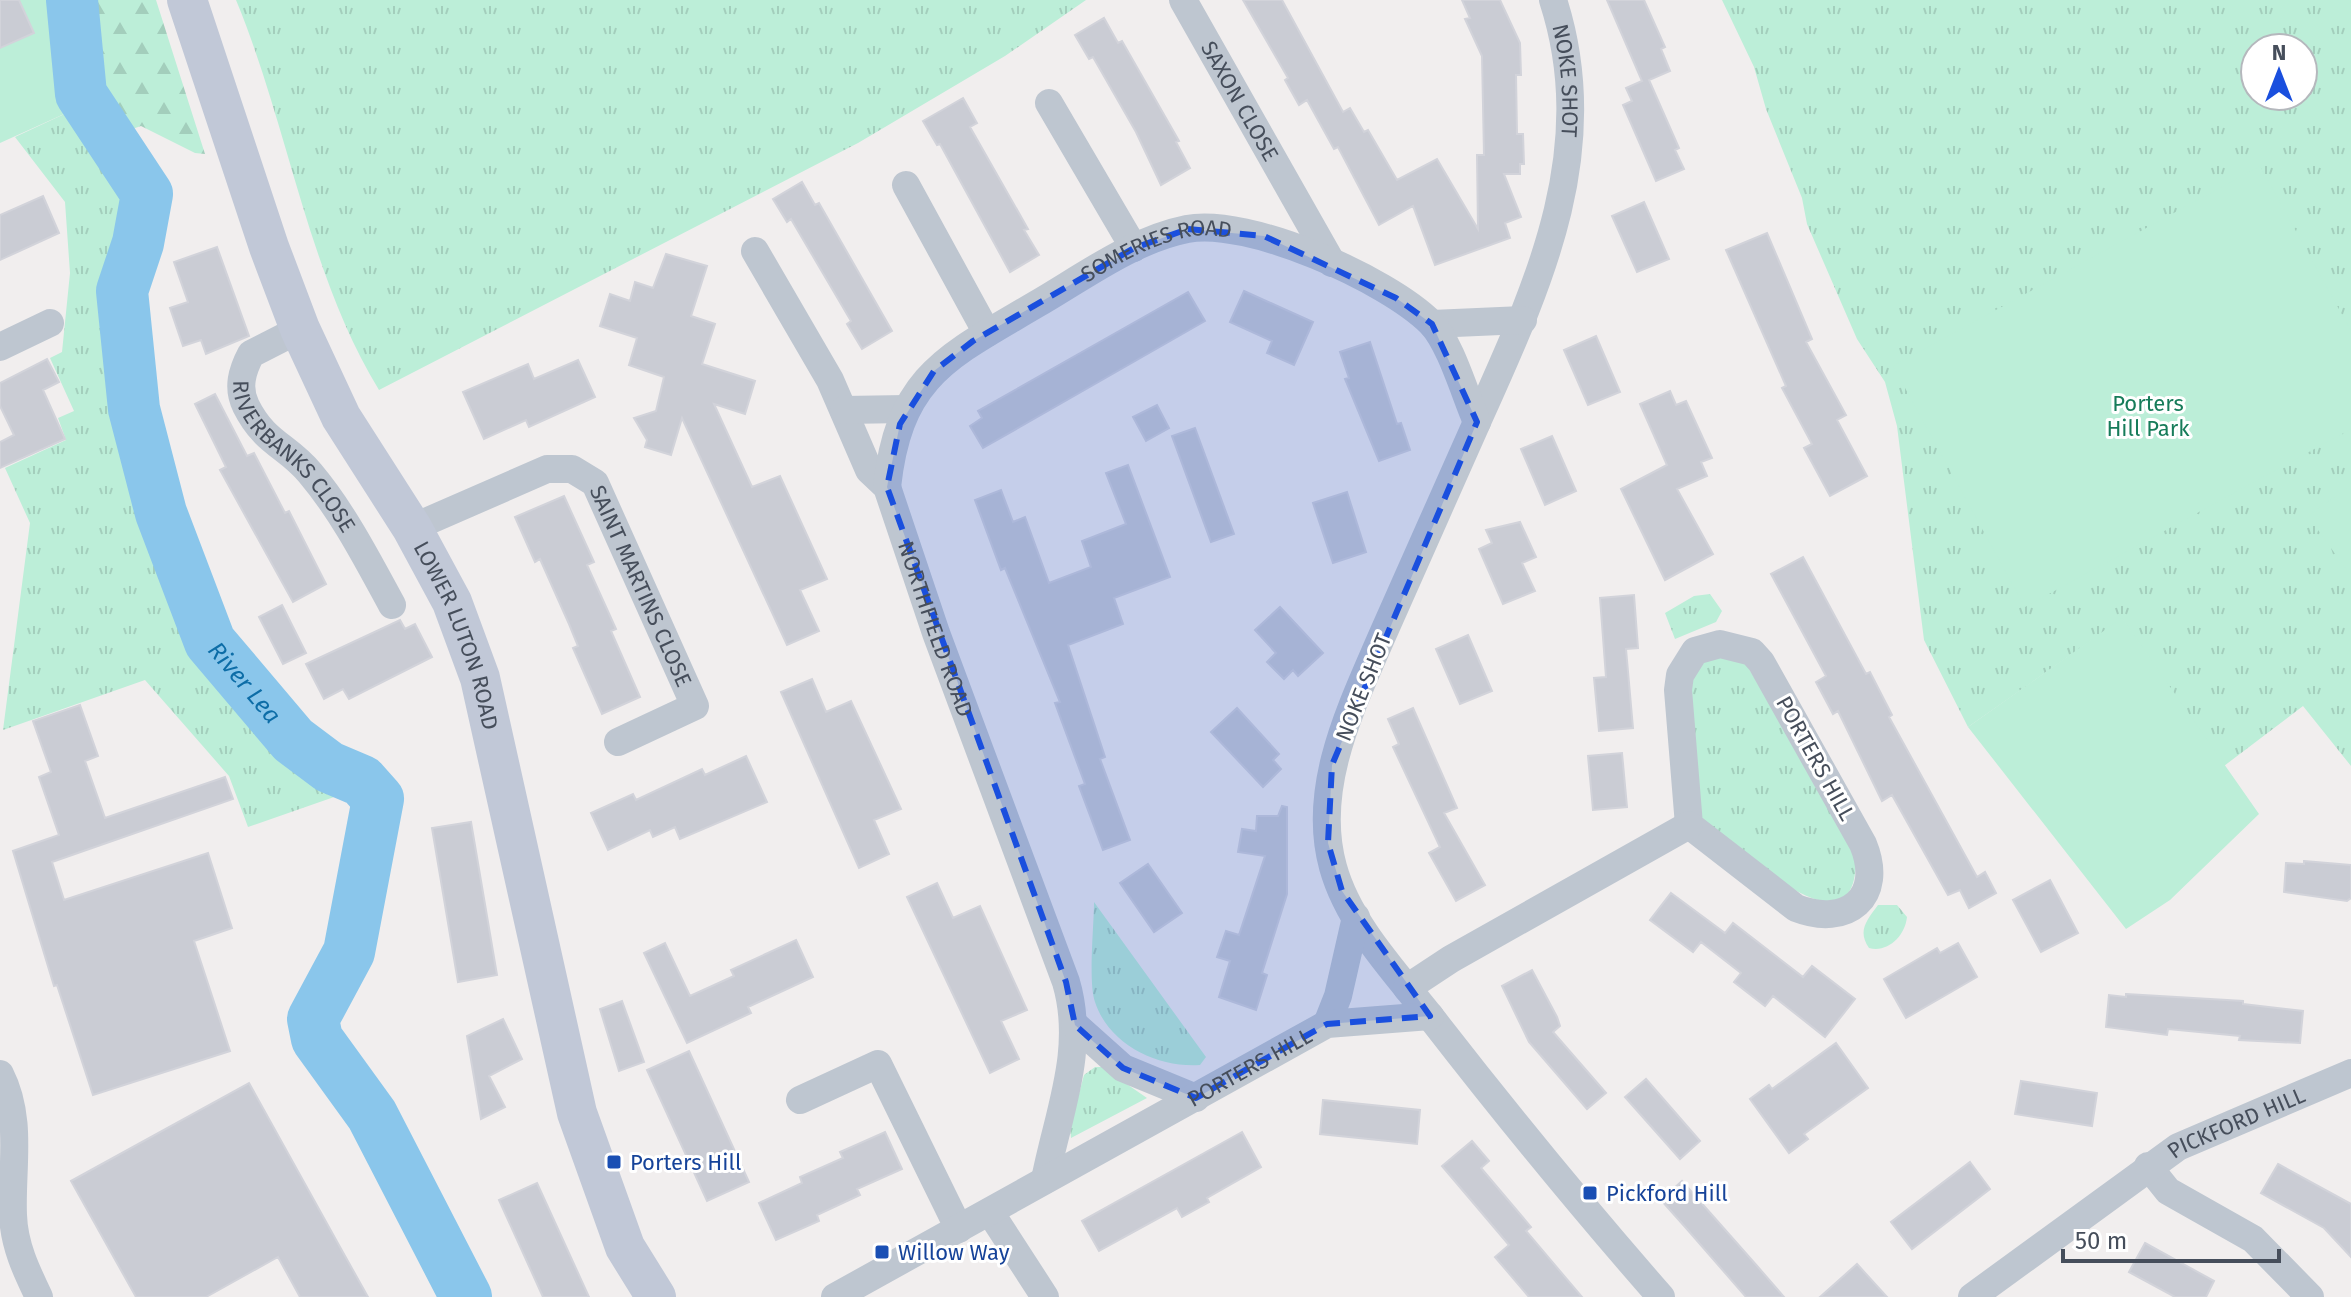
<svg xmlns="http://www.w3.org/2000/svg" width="2351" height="1297" font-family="'Fira Sans',sans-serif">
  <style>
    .grass { fill: url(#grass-tufts); fill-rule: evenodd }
    .forest { fill: url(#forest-firs) }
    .garden { fill: #bceed8 }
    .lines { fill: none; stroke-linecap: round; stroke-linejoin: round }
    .river { stroke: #8ac6eb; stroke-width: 52 }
    .building { fill: #caccd4; stroke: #d2d3da; stroke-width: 2 }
    .street { stroke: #bec6d0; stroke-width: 28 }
    .secondary { stroke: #c1c8d7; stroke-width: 40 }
    .marked { fill: #1a4fde; fill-opacity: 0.2; stroke: #1a4fde; stroke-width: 6; stroke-dasharray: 16 10; stroke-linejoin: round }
    .transit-dot { fill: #1a4fb4; stroke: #fff; stroke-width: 3 }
    .labels { text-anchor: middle; stroke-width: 6; stroke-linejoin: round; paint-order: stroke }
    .street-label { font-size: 22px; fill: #464e5b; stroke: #fff }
    .park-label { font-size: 22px; fill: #177c5a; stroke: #fff }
    .transit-label { font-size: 22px; fill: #164399; stroke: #fff; text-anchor: start }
    .water-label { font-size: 24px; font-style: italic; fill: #0d6da7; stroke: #fff }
  </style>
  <defs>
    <pattern id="grass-tufts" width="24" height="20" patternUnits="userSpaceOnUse" patternTransform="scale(2)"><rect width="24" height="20" fill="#bceed8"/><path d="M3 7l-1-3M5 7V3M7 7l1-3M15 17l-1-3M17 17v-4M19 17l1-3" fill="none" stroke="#a3cebc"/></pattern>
    <pattern id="forest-firs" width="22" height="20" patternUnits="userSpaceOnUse" patternTransform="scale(2)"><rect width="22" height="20" fill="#bceed8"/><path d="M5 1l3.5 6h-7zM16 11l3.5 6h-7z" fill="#a3cebc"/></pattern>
  </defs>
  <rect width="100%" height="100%" fill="#f1eeee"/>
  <path class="grass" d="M236,0H1086L1005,56L858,143L379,390C308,274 288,125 236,0Z
    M1722,0H2351V766L2303,706L2224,766L2122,619L1968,727L1924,640L1897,426L1885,382L1857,339L1807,224L1802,198L1766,109L1754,67ZM2255,48H2303V96H2255Z
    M73,110L116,160L133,195L131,228L114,263L113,338L125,416L153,514L199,651L283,743L324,776L357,789L248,827L229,776L145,680L3,730L30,523L5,468L66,440L58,418L74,411L50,358L62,352L70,273L65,202L15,137Z
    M1710,594L1722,611L1716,622L1675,639L1665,613L1694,596Z
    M1726,656L1745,662L1855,845C1867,973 1739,849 1702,819L1688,711L1694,670L1708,658Z
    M1094,902L1206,1057L1200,1065C1158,1068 1109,1045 1095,1002C1088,983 1094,925 1094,902Z
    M1878,905H1897L1907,917C1905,936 1888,953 1869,948C1857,931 1867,920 1878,905Z
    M1095,1067H1102L1147,1098L1071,1138L1070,1127L1084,1075Z"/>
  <path class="forest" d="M72,0H156L205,154L195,153L141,126L109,137L81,94Z"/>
  <path class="garden" d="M0,0H57L73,110L0,143Z
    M2260,166L2351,331V429L2025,607L1893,366Z
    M2351,485V576L2308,516Z
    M2122,618L2259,814L2170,900L2126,929L1968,727Z"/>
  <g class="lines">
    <path class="river" id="s1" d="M72,0L81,94L147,194L138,243L122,291L134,409L161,513L210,642L293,740L329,767L362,781L378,799L349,952L313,1019L317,1039L372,1115L466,1297"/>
  </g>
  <path class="building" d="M0,0H19L34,33L0,48Z
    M1243,0H1282L1343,112L1350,108L1364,132L1368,130L1397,180L1437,159L1478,229L1477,155H1484L1482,56L1465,19L1470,18L1462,0H1500L1520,43L1521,75H1516L1517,134H1523L1524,164H1520V174H1504L1521,217L1505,223L1510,238L1435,265L1413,206L1379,225L1338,147L1334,149L1307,100L1299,105L1285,80L1288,78Z
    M1607,0H1644L1665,47L1661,49L1670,71L1649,80L1679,148L1675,150L1684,169L1656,181L1623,105L1632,101L1626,88L1642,81Z
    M1104,18L1118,43L1122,41L1179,141L1176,142L1190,168L1161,185L1136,132L1093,57L1089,59L1075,35Z
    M963,98L977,123L970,127L1028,229L1024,230L1039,255L1010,272L940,144L937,145L923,121Z
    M802,182L815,205L819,203L892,331L862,349L847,324L851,321L791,219L787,222L773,199Z
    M43,196L59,233L0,260V215Z
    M1644,202L1669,259L1637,272L1612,216Z
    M1767,233L1812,339L1806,342L1846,415L1837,420L1867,476L1830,496L1804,448L1812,444L1782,388L1786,386L1726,250Z
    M217,247L249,336L206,354L201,340L183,346L170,308L188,302L174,262Z
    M666,254L707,266L691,316L715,324L702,364L755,381L745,414L714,404L752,487L780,476L827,579L800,590L819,631L787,645L682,418L671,455L645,447L647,440L634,418L656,411L664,377L629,365L637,338L600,326L610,294L630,301L635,282L653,288Z
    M1244,291L1313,322L1294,365L1267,353L1272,341L1230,322Z
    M1188,292L1205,321L983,448L970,426L982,418L978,411Z
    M1596,336L1620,392L1588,405L1564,350Z
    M1370,342L1397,424L1401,423L1410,450L1379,461L1345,379L1349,378L1340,352Z
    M47,359L59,382L43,390L65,439L0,468V442L14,435L0,406V383Z
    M578,360L595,397L529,427L526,420L484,439L463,392L528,364L534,379Z
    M1670,391L1676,405L1686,401L1712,458L1701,462L1707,476L1677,489L1713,554L1665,580L1621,489L1667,465L1640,404Z
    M215,394L247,456L254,453L285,513L289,511L326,584L293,602L220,470L226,467L195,404Z
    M1157,405L1169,428L1146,441L1133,417Z
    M1195,428L1234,534L1211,542L1172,436Z
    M1552,436L1576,491L1545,505L1521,449Z
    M1128,465L1170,577L1114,598L1123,624L1068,645L1105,757L1100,759L1130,840L1103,850L1079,786L1085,784L1055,703L1060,702L1005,568L1001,570L975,500L1001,490L1013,522L1025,517L1049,583L1091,567L1082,541L1126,524L1106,473Z
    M1347,492L1366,552L1333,563L1313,503Z
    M564,496L594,562L587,565L616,629L611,631L640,697L602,714L573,648L578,646L569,624L540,559L535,562L515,517Z
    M1520,522L1536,557L1522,563L1535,591L1503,604L1479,549L1492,543L1486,530Z
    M1803,557L1866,674L1870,672L1892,715L1889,717L1977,877L1985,872L1996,893L1969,908L1960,890L1948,895L1892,795L1882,801L1838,711L1833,714L1816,682L1826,676L1771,574Z
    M1634,595L1638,648L1626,649L1633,728L1599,731L1594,678L1606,677L1600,598Z
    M282,605L306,653L283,664L259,617Z
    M1280,607L1323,653L1298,676L1293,670L1284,679L1267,662L1276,653L1255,630Z
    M400,620L405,629L415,624L432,657L349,699L343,689L324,699L306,664Z
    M1468,635L1492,691L1460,704L1436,649Z
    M812,679L826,712L851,701L901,809L874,820L889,854L859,868L781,692Z
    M80,705L98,756L85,761L105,818L225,777L233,799L52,862L64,900L208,853L232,928L194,941L230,1051L93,1095L57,985L54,986L13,851L59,835L39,777L51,772L33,721Z
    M1237,708L1279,754L1273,760L1281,769L1263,787L1211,732Z
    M1413,708L1457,808L1444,813L1485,885L1456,901L1429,853L1440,847L1393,747L1399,744L1388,719Z
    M1622,753L1627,807L1593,810L1588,756Z
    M746,756L767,802L680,839L675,827L653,837L650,830L608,850L591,813L633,794L636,800L702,769L705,775Z
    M1282,806L1287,807V894L1262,973L1267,975L1256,1010L1219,997L1230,961L1217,957L1226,931L1239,935L1265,856L1238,852L1242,829L1256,831L1257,816H1278Z
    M471,822L497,975L458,982L432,828Z
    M2304,861L2351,865V898L2347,901L2284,892L2286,863L2304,864Z
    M1148,864L1182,913L1154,932L1120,883Z
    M2050,880L2078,933L2041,952L2013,900Z
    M937,883L953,918L980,906L1027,1010L1001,1021L1019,1059L990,1073L907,897Z
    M1671,893L1725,933L1733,923L1803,977L1812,966L1855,999L1825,1037L1773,996L1765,1006L1734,982L1741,973L1701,942L1693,952L1650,920Z
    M796,940L813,977L748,1007L751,1013L687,1043L644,953L665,943L690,996L734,976L731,970Z
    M1958,943L1977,977L1906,1018L1884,979L1937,948L1940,953Z
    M1532,970L1557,1017L1560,1026L1553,1032L1606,1093L1587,1109L1529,1042L1502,986Z
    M2126,994L2243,1001V1004L2303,1011L2300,1043L2239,1040L2240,1036L2168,1029L2167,1035L2106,1027L2109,995L2126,997Z
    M622,1001L644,1062L619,1071L600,1009Z
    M503,1019L522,1059L489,1076L505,1107L481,1119L467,1036Z
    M1836,1043L1868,1088L1804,1134L1808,1139L1789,1153L1750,1099L1769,1085L1772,1089Z
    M689,1051L749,1182L707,1201L647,1070Z
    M1646,1079L1700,1141L1680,1159L1625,1097Z
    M2021,1081L2097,1093L2092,1126L2015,1114Z
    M249,1083L340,1247L368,1297H300L278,1257L206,1297H136L71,1181Z
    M1323,1100L1420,1110L1417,1144L1320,1134Z
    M885,1132L902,1169L857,1189L860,1195L817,1215L819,1221L776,1240L759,1203L802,1183L800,1177L843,1158L840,1152Z
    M1242,1132L1261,1167L1207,1198L1209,1202L1182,1217L1177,1208L1099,1251L1082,1221Z
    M1472,1141L1489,1161L1481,1168L1531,1227L1526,1231L1582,1297H1529L1495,1257L1509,1245L1442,1166Z
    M1970,1162L1990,1189L1912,1249L1891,1222Z
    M2278,1164L2351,1204V1257L2324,1228L2261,1193Z
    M1682,1181L1758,1267L1784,1297H1746L1686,1228L1661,1200Z
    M537,1183L589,1297H543L499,1200Z
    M2145,1243L2214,1281L2206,1297H2175L2129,1272Z
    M1857,1264L1887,1297H1820Z"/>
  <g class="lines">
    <g class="street">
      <path id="s2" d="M1183,0L1332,263"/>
      <path id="s3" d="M1553,0C1602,151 1538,286 1477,422C1445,493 1414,565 1382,636C1351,708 1311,788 1333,867C1349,925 1397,974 1433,1020C1506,1114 1582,1207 1661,1297"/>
      <path d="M1049,103L1134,248"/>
      <path d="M906,185L987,333"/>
      <path id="s4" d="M755,251L830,380L869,470L887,487L936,633L1066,982C1086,1050 1058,1113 1045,1180"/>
      <path d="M1432,324L1523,320"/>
      <path id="s5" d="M300,329L251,354C242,371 237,388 246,406C265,444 287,445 310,473C343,512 368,561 392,605"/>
      <path d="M0,347L50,323"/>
      <path d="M844,410L906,409"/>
      <path id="s6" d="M887,487C899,376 947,357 1035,305C1082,278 1132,240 1187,229C1248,217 1387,279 1431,323C1451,344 1465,395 1477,422"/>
      <path id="s7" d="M412,528L547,469H572L595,483L695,706L618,742"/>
      <path d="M1720,644L1752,652L1761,662L1863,844C1885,897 1847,928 1796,908L1689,825L1678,690L1680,675L1695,651Z"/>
      <path d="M1407,988L1451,959L1689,825"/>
      <path d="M1327,1024L1338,996L1356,917"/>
      <path d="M1075,1025L1123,1068L1196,1098"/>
      <path d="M0,1074C23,1119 11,1168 13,1215C14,1245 26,1270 39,1297"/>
      <path d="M800,1100L878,1064L959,1229"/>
      <path d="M2148,1166L2168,1191L2253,1239L2310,1297"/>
      <path d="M990,1212L1045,1297"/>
      <path id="s8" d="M835,1297L1327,1024L1430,1016"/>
      <path id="s9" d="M1972,1297L2178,1147L2351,1073"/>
    </g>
    <path class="secondary" id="s10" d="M187,0L269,247L300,329L341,417L412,528L452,602L480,678L577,1113L625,1247L656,1297"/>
  </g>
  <path class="marked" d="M1188,229L1264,236L1396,298L1432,324L1477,422L1332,765L1328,843L1342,891L1430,1016L1327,1024L1196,1098L1123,1068L1075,1025L1066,982L887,487L900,424L934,371L973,341L1134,248Z"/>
  <g class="transit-dot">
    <rect x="606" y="1154" width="16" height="16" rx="4"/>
    <rect x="1582" y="1185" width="16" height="16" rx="4"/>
    <rect x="874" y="1244" width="16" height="16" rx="4"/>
  </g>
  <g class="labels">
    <g class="street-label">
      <text dy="8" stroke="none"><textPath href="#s3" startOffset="82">NOKE SHOT</textPath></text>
      <text dy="8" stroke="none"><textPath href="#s2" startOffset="116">SAXON CLOSE</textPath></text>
      <text dy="8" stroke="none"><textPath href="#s6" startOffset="384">SOMERIES ROAD</textPath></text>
      <text dy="8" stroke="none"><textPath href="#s5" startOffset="178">RIVERBANKS CLOSE</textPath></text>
      <text dy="8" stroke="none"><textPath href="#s7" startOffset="312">SAINT MARTINS CLOSE</textPath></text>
      <text dy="8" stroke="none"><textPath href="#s4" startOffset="422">NORTHFIELD ROAD</textPath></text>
      <text dy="8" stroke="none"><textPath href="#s10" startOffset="694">LOWER LUTON ROAD</textPath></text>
      <text transform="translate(1363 687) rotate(-68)" y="8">NOKE SHOT</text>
      <text transform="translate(1816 758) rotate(61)" y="8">PORTERS HILL</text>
      <text dy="8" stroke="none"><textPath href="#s8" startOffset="474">PORTERS HILL</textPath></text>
      <text dy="8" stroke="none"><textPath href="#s9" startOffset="318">PICKFORD HILL</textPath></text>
    </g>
    <g class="park-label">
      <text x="2148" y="411">Porters<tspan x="2148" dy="25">Hill Park</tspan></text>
    </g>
    <g class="transit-label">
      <text x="630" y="1170">Porters Hill</text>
      <text x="1606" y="1201">Pickford Hill</text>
      <text x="898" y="1260">Willow Way</text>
    </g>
    <g class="water-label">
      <text dy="8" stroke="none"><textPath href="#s1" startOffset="732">River Lea</textPath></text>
    </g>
  </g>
  <g transform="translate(2279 72)"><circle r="38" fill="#ffffff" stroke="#b5b8bd" stroke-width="2"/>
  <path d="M0-6L14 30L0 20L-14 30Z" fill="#1a4fde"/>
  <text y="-12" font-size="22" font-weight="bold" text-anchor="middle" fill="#464e5b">N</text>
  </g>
  <path d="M2063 1249v12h216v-12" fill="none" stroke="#464e5b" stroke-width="4"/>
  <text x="2075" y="1249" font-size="24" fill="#464e5b" stroke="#ffffff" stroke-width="6" paint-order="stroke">50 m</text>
</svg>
